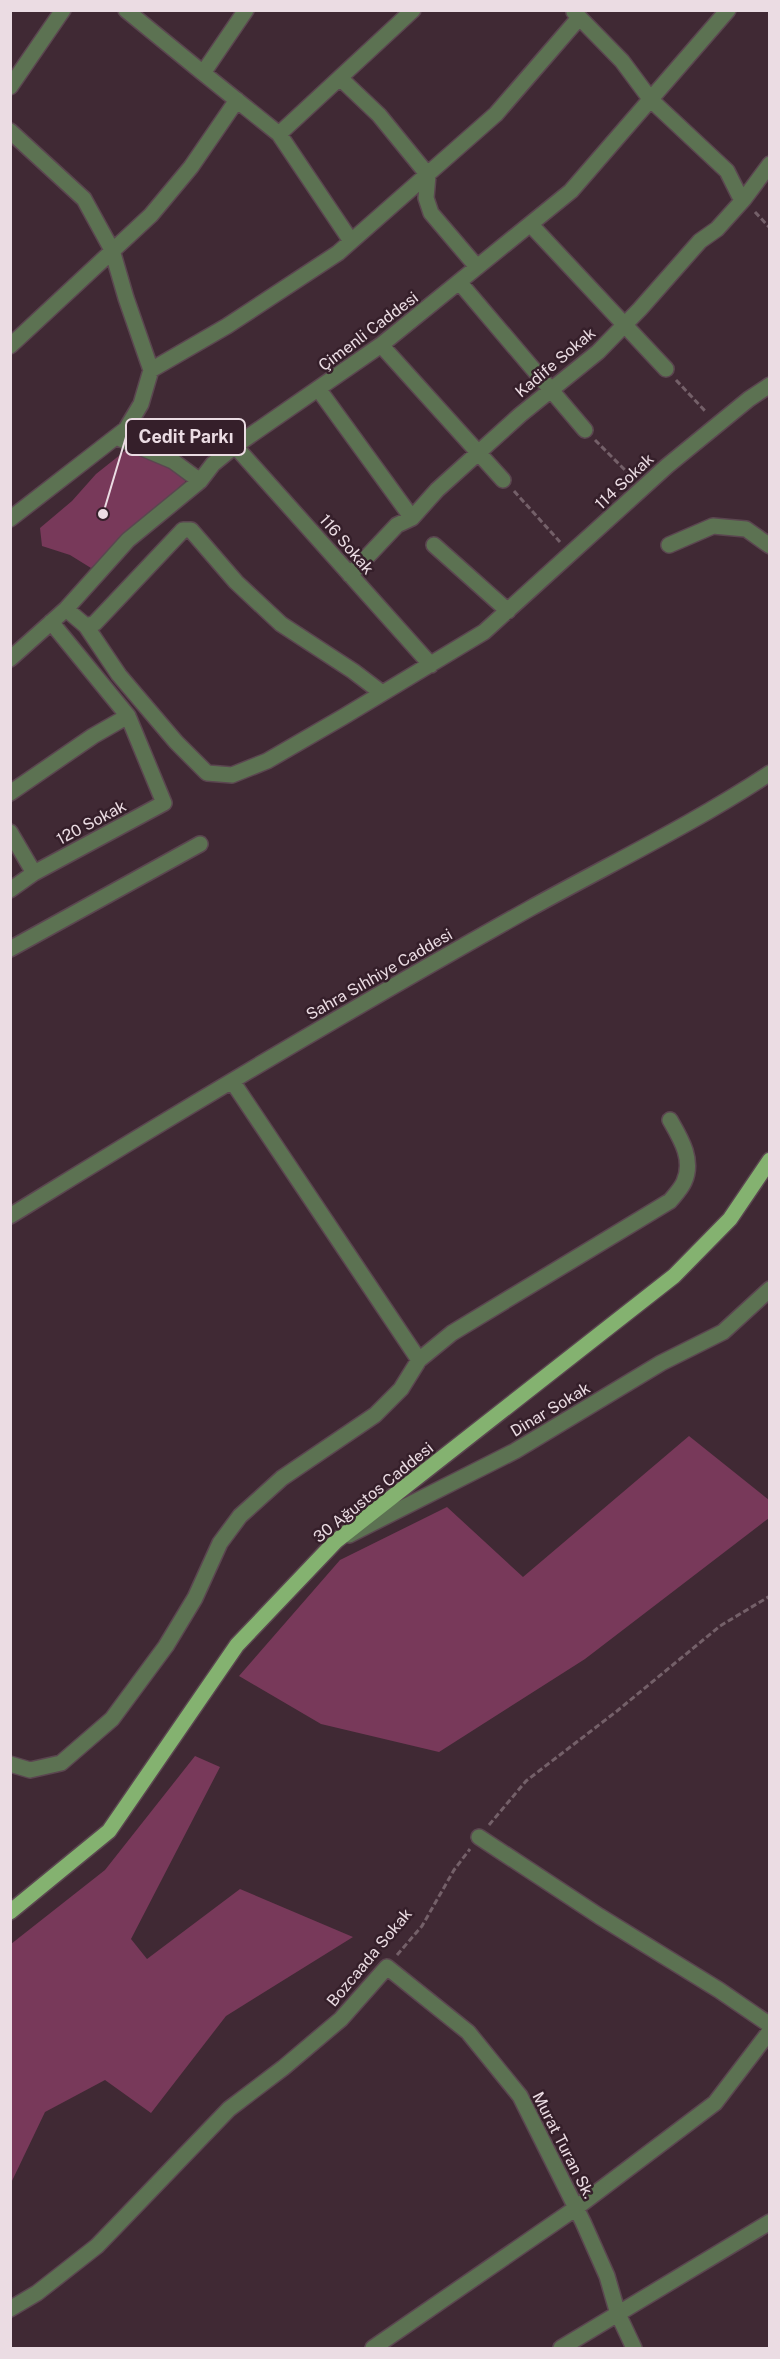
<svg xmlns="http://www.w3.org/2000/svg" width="780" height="2359" font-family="'Public Sans',sans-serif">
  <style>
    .green { fill: #78395a }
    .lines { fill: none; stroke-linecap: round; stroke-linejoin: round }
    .minor-casing { stroke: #5b4650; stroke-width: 18 }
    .major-casing { stroke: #5b4650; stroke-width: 18 }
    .path { stroke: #746069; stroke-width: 3; stroke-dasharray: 6 3; stroke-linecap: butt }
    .minor { stroke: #5c7252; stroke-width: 15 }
    .major { stroke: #84b270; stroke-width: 15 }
    .labels { text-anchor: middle; stroke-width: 5; stroke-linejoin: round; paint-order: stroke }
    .street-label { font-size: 16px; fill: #ebdce3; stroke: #351f2a }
    .leader { fill: none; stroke: #ebdce3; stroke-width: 2 }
    .callout-dot { fill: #ebdce3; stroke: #351f2a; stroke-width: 2 }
    .callout { fill: #351f2a; stroke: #ebdce3; stroke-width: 2 }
    .callout-label { font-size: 18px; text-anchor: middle; font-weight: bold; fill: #ebdce3 }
  </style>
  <rect width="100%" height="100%" fill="#402934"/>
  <path class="green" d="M130,447L188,479L91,568L70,555L42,546L40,528L72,501L96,474Z
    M689,1436L769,1500V1518L585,1659L439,1752L321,1724L239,1676L340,1560L447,1507L523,1577Z
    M195,1756L220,1767L131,1939L147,1959L240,1889L353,1937L226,2016L151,2113L105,2080L45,2112L11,2183V1944L105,1870Z"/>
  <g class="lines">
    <g class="minor-casing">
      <path id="minor" d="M126,10L203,73
        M246,10L203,73L279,134L413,10
        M574,12L622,61L651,100L727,171L739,195L744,199
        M340,78L379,115L428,175L426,198L431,213L477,267
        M10,87L63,10
        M10,131L84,199L112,250L126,298L151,370L141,404L126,429L10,519
        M279,134L351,241
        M531,225L666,369
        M460,283L585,430
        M381,345L503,480
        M10,346L151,215L191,167L237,100
        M151,370L227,326L338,253L496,114L579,18
        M319,390L412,518
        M116,437L173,461L200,481
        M235,446L431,665
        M434,545L508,611
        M669,545L713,526L746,529L770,546
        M350,575L397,525L412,518L437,490L520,415L598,352L640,309L700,241L717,229L744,199L770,164
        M66,609L86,626L95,623L183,530H191L236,582L281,624L353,671L382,693
        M86,626L119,675L176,742L207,773L232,775L267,761L343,717L484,632L667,466L749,399L770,385
        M10,659L66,609L128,540L200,481L213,464L235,446L381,345L571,191L728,10
        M10,793L93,736L128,716
        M10,832L34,873
        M10,890L34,873L164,803L128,716L51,622
        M10,949L200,844
        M10,1216C181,1110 354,1007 529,909C610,864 693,824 770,773
        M419,1360L452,1333L670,1201C674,1196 681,1189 684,1182C694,1160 681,1139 670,1120
        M349,1535L515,1451L661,1363L723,1332L770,1289
        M10,1764L30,1770L61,1763L112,1719L166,1646L195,1598L220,1543L240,1516L282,1478L375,1415L401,1389L419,1360L232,1081
        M479,1837L599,1916L719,1990L770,2025
        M10,2309L37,2293L97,2246L229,2109L283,2068L341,2019L387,1967L468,2032L520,2096L583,2222L607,2276L618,2314L634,2348
        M373,2348L576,2208L715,2103L770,2031
        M561,2348L770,2222"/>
    </g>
    <g class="major-casing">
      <path id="major" d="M10,1912L109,1831L237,1645L336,1541L674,1276L730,1219L770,1160"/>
    </g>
    <path class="path" d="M755,212L770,228
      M676,380L706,412
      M595,440L631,476
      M514,491L560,542
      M489,1825L526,1781L617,1711L720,1626L770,1596
      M397,1955L422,1926L454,1870L470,1849"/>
    <use href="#minor" class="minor"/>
    <use href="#major" class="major"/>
  </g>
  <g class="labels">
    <g class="street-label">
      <text transform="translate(368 331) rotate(-37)" y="6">Çimenli Caddesi</text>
      <text transform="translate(555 362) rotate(-40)" y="6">Kadife Sokak</text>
      <text transform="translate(624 481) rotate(-43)" y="6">114 Sokak</text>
      <text transform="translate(347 544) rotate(49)" y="6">116 Sokak</text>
      <text transform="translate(91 822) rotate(-28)" y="6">120 Sokak</text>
      <text transform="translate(379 974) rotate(-30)" y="6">Sahra Sıhhiye Caddesi</text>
      <text transform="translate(550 1409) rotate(-31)" y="6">Dinar Sokak</text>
      <text transform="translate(373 1492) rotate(-39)" y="6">30 Ağustos Caddesi</text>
      <text transform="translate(369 1957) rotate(-50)" y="6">Bozcaada Sokak</text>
      <text transform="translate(564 2145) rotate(63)" y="6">Murat Turan Sk.</text>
    </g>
  </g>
  <path class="leader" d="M103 514L126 437"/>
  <circle class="callout-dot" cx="103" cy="514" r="6"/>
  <rect class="callout" x="126" y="419" width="119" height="36" rx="6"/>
  <g class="callout-label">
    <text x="186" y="443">Cedit Parkı</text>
  </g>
  <rect width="780" height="2359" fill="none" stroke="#ebdce3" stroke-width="24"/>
</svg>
